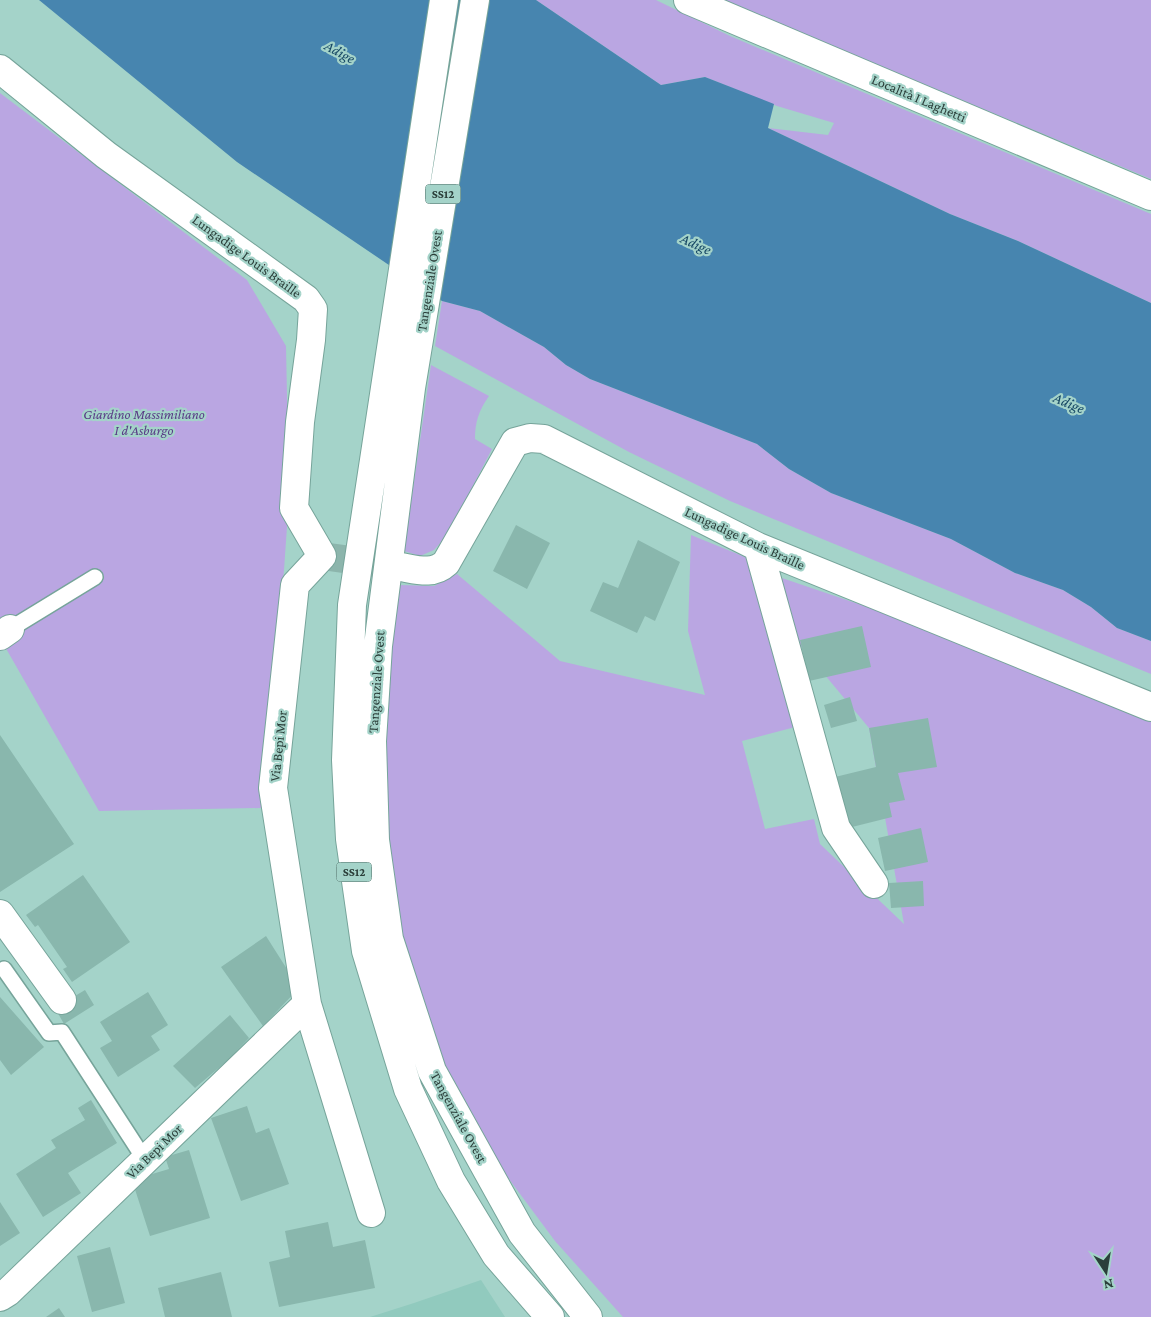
<svg xmlns="http://www.w3.org/2000/svg" width="1151" height="1317" font-family="'Crimson Pro',serif">
  <style>
    .built { fill: #91cabe }
    .green { fill: #baa6e2 }
    .water { fill: #4785af }
    .building { fill: #89b7ad }
    .lines { fill: none; stroke-linecap: round; stroke-linejoin: round }
    .minor-tunnel { stroke: #8cb5ac; stroke-width: 28; stroke-dasharray: 28 14; stroke-linecap: butt }
    .service-casing { stroke: #76a49a; stroke-width: 18 }
    .minor-casing { stroke: #76a49a; stroke-width: 30 }
    .trunk-casing { stroke: #76a49a; stroke-width: 30 }
    .service { stroke: #fff; stroke-width: 15 }
    .minor { stroke: #fff; stroke-width: 28 }
    .trunk { stroke: #fff; stroke-width: 28 }
    .labels { text-anchor: middle; stroke-width: 4.5; stroke-linejoin: round; paint-order: stroke }
    .shield { fill: #a4d3c9; stroke: #4f6b65; stroke-width: 1 }
    .shield-label { font-size: 12px; font-weight: bold; fill: #2b3f3a }
    .street-label { font-size: 14px; fill: #2b3f3a; stroke: #a4d3c9 }
    .park-label { font-size: 14px; font-style: italic; fill: #593c86; stroke: #a4d3c9 }
    .water-label { font-size: 15px; font-style: italic; fill: #174865; stroke: #a4d3c9 }
  </style>
  <rect width="100%" height="100%" fill="#a4d3c9"/>
  <path class="built" d="M481,1280L505,1317H370L414,1303Z"/>
  <path class="green" d="M536,0H656L730,36L1151,214V303L1018,241L950,214L768,128L828,135L834,123L777,106L705,77L661,85Z
    M723,0H1151V179Z
    M0,93L247,280L286,346L289,498L284,570L261,808L99,811L0,638Z
    M442,301L480,311L544,347L566,365L590,379L757,444L789,469L831,493L951,539L1015,573L1063,590L1091,607L1117,628L1151,641V674L730,501L629,452L435,346Z
    M431,365L489,396C479,410 475,422 475,439L492,449L448,534L434,550L420,556L404,551Z
    M691,535L745,557L748,560L799,726L742,741L765,829L814,819L820,844L904,924L869,728L790,633L776,576L879,611L1151,721V1317H623L555,1241L506,1175L474,1123L444,1066L412,975L397,910L389,853L385,773L390,656L399,585L434,586L457,574L560,661L705,695L688,631Z"/>
  <path class="water" d="M39,0H536L661,85L705,77L774,104L768,128L950,214L1018,241L1151,303V641L1117,628L1091,607L1063,590L1015,573L951,539L831,493L789,469L757,444L590,379L566,365L544,347L480,311L442,301L237,162Z"/>
  <path class="building" d="M516,525L550,543L527,589L493,571Z
    M638,540L680,562L655,621L645,616L637,633L590,611L603,582L618,588Z
    M862,626L871,667L809,681L800,640Z
    M850,697L857,721L831,728L824,705Z
    M928,718L937,767L898,773L905,800L889,803L892,817L848,828L835,777L876,767L869,728Z
    M0,735L74,844L0,892Z
    M921,828L928,862L885,871L878,838Z
    M83,875L130,942L72,982L63,969L67,967L38,925L35,927L26,915Z
    M923,881L924,906L891,908L889,883Z
    M266,936L299,988L263,1026L221,967Z
    M85,990L94,1005L64,1024L55,1008Z
    M148,992L168,1025L151,1036L160,1050L118,1077L100,1048L112,1041L100,1022Z
    M0,997L44,1047L11,1075L0,1060Z
    M230,1015L249,1038L228,1060L195,1088L173,1066Z
    M91,1100L117,1143L68,1173L81,1193L43,1217L16,1174L56,1148L51,1140L85,1120L78,1108Z
    M247,1106L256,1133L269,1128L289,1184L241,1201L211,1118Z
    M189,1150L210,1218L150,1236L132,1180L169,1169L165,1157Z
    M0,1202L20,1233L0,1246Z
    M328,1222L333,1247L365,1240L375,1288L279,1307L269,1262L290,1257L285,1231Z
    M110,1247L125,1303L92,1312L77,1256Z
    M221,1272L232,1317H165L158,1288Z
    M59,1308L65,1317H46Z"/>
  <g class="lines">
    <path class="minor-tunnel" d="M322,556L401,567"/>
    <g class="service-casing">
      <path id="service" d="M10,629L95,577
        M4,969L49,1033L62,1032L145,1160"/>
    </g>
    <g class="minor-casing">
      <path id="minor" d="M688,0L1151,196
        M0,69L106,155L306,299L313,309L311,340L300,422L294,508L322,556L295,585L273,788L307,1004L371,1213
        M758,547L836,828L874,884
        M401,567C418,570 433,575 446,563L515,442L530,438L544,439L758,547L1151,707
        M0,636L10,629
        M0,914L62,1000
        M0,1297L8,1292L307,1004"/>
    </g>
    <g class="trunk-casing">
      <path id="trunk" d="M444,0L352,605L346,760L350,839L366,951L408,1089L451,1181L496,1255L550,1317
        M475,0L411,388L378,646L372,741L375,840L389,939L432,1071L522,1233L588,1317"/>
    </g>
    <use href="#service" class="service"/>
    <use href="#minor" class="minor"/>
    <use href="#trunk" class="trunk"/>
  </g>
  <g class="labels">
    <g class="shield">
      <rect x="425.5" y="184.5" width="35" height="19" rx="4"/>
      <rect x="336.5" y="862.5" width="35" height="19" rx="4"/>
    </g>
    <g class="shield-label">
      <text x="443" y="198">SS12</text>
      <text x="354" y="876">SS12</text>
    </g>
    <g class="street-label">
      <text transform="translate(919 98) rotate(23)" y="5">Località I Laghetti</text>
      <text transform="translate(247 256) rotate(36)" y="5">Lungadige Louis Braille</text>
      <text transform="translate(429 281) rotate(-81)" y="5">Tangenziale Ovest</text>
      <text transform="translate(745 538) rotate(25)" y="5">Lungadige Louis Braille</text>
      <text transform="translate(376 682) rotate(-86)" y="5">Tangenziale Ovest</text>
      <text transform="translate(278 746) rotate(-84)" y="5">Via Bepi Mor</text>
      <text transform="translate(459 1117) rotate(61)" y="5">Tangenziale Ovest</text>
      <text transform="translate(154 1151) rotate(-44)" y="5">Via Bepi Mor</text>
    </g>
    <g class="park-label">
      <text x="144" y="419">Giardino Massimiliano<tspan x="144" dy="16">I d'Asburgo</tspan></text>
    </g>
    <g class="water-label">
      <text transform="translate(340 52) rotate(29)" y="5">Adige</text>
      <text transform="translate(696 244) rotate(24)" y="5">Adige</text>
      <text transform="translate(1069 403) rotate(23)" y="5">Adige</text>
    </g>
  </g>
  <g transform="translate(1106 1272) rotate(168)" stroke="#a4d3c9" stroke-width="4" paint-order="stroke">
  <path d="M0-4L9 19L0 12L-9 19Z" fill="#2b3f3a"/>
  <text y="-8" font-size="14" font-weight="bold" text-anchor="middle" fill="#2b3f3a">N</text>
  </g>
</svg>
